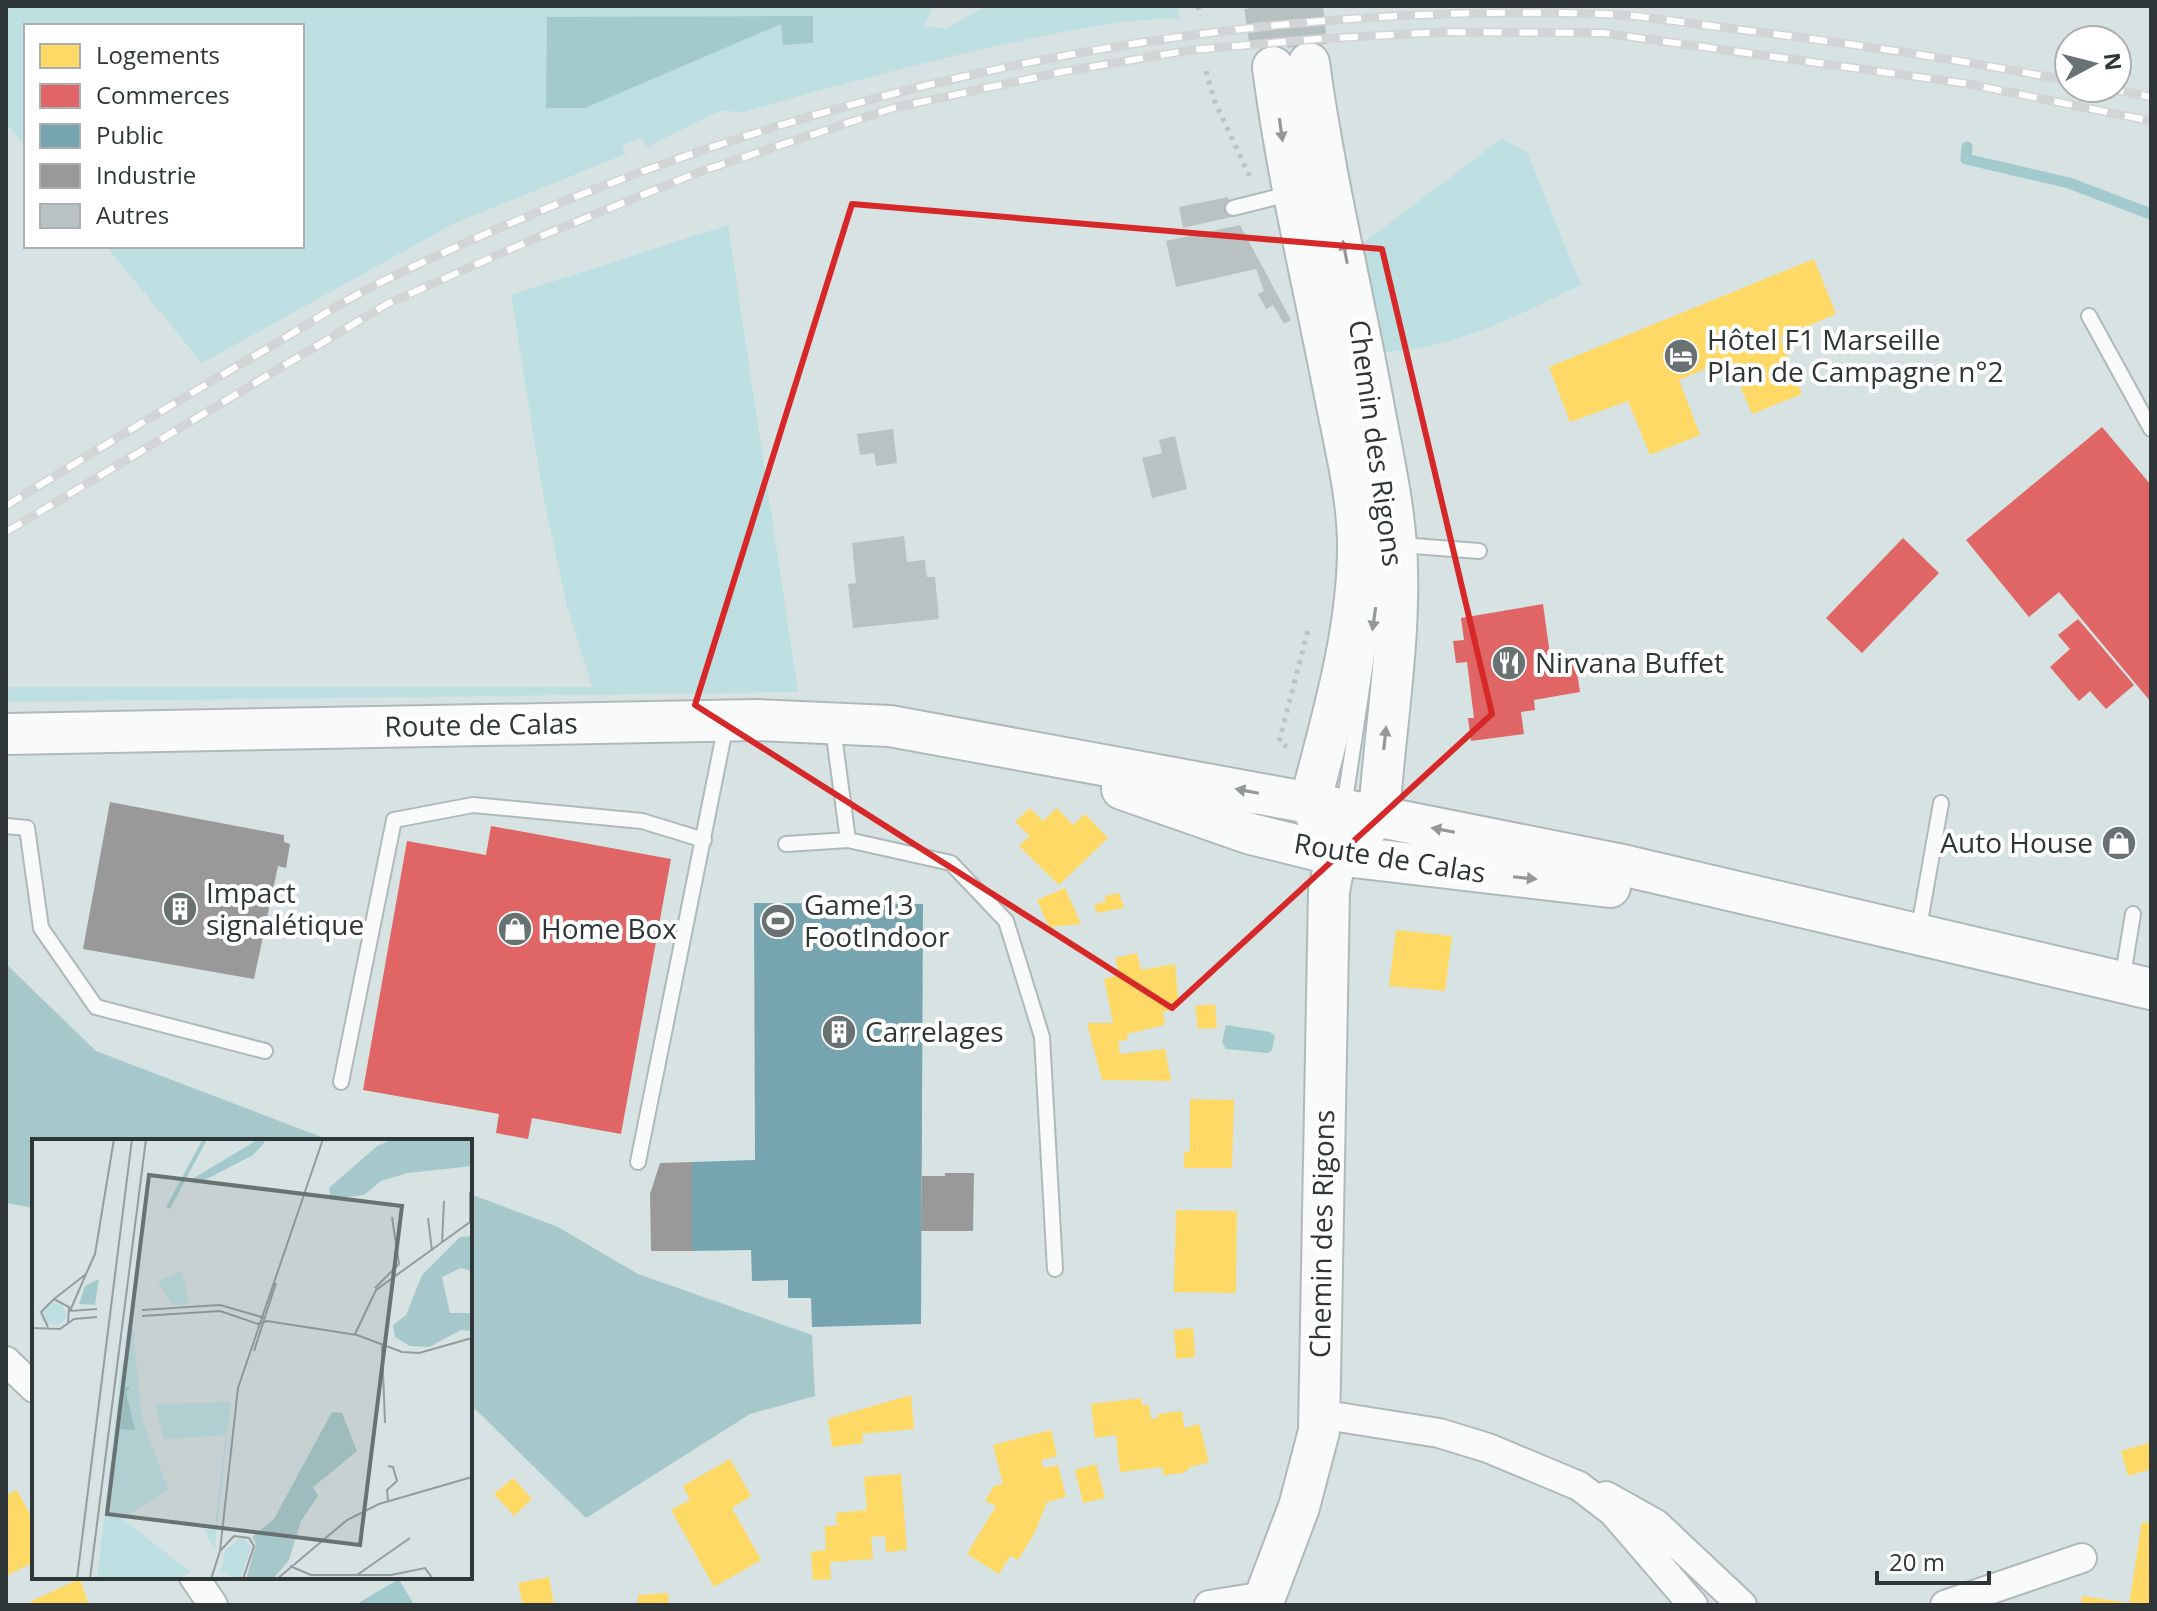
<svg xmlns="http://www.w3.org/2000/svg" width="2157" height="1611" font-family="'Open Sans',sans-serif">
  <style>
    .green { fill: #bedfe2 }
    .forest { fill: #a7c8ca }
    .water { fill: #a2c9cc }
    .homes { fill: #ffd966 }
    .shops { fill: #e06666 }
    .public { fill: #76a5af }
    .industry { fill: #999 }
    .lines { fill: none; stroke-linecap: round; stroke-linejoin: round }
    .stream { stroke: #a2c9cc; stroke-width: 11 }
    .building { fill: #b9c2c3 }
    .secondary-tunnel { stroke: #b5c0c1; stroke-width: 40; stroke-dasharray: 40 20; stroke-linecap: butt }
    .lane-casing { stroke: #b0b9ba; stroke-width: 18 }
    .street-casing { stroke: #b0b9ba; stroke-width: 32 }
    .secondary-casing { stroke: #b0b9ba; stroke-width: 44 }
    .path { stroke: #bdc2c2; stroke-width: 5; stroke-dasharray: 4 6; stroke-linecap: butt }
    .lane { stroke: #f9fbfb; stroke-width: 14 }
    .street { stroke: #f9fbfb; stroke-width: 28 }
    .secondary { stroke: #f9fbfb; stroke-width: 40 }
    .rail-casing { stroke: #d2d5d6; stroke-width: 9 }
    .rail { stroke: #fff; stroke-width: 6; stroke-dasharray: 18; stroke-linecap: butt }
    .oneway { fill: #949899 }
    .marked { fill: none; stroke: #d62828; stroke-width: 6; stroke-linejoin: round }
    .labels { text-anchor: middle; stroke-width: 8; stroke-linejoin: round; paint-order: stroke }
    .poi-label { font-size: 28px; fill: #2e3637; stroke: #fff; text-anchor: start }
    .street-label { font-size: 28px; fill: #2e3637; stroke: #fff }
    .inset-river { fill: none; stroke: #a2c9cc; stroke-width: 4 }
    .inset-road { fill: none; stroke: #939d9e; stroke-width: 2 }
    .view { fill: #697273; fill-opacity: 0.15; stroke: #697273; stroke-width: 4 }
    .inset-edge { fill: none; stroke: #2e3637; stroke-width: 4 }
  </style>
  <rect width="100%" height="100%" fill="#d7e2e3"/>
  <path class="green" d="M6,6H934L924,26L945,29L987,6H1178L1179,18C1121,19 1066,31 1010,43C920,63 833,86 744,112L720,111L647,147L642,138L622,145L626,154L455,223L202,363L106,246H302V26H26V148L6,123Z
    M1501,139L1527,152L1581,285C1510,318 1464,346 1384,352L1362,244Z
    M728,225L798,692L6,702V687H592L567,606L544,500L511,295Z"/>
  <path class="forest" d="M6,964L96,1051L332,1141H34V1208L6,1203Z
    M470,1194L558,1227L638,1274L812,1335L815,1396L750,1414L586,1518L470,1404Z"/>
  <path class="water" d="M813,16V43L783,45L781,24L585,108H546L547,17Z
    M1226,1025L1270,1032L1275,1036L1272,1050L1268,1053L1226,1049L1222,1042Z
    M399,1579L414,1605H355Z"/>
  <path class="homes" d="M1814,259L1836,314L1780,338L1802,394L1752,414L1729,359L1679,380L1700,435L1650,455L1628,401L1570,422L1549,367Z
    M1030,808L1043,821L1057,808L1073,825L1085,814L1108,838L1059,885L1019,846L1030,836L1015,822Z
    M1065,888L1081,924L1049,927L1037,900Z
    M1119,893L1124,908L1097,913L1094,905L1106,901L1105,896Z
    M1396,930L1452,936L1445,991L1389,986Z
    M1137,953L1141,970L1175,964L1179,1007L1163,1012L1165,1025L1127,1034L1128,1039L1118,1042L1120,1054L1165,1049L1171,1081L1102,1080L1087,1023H1113L1104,979L1119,975L1115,958Z
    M1215,1004L1217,1028L1198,1029L1195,1006Z
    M1190,1099L1234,1100L1232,1168H1184V1152L1190,1151Z
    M1176,1210L1237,1211L1236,1293L1174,1292Z
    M1193,1328L1195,1357L1176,1359L1174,1330Z
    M911,1395L914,1429L862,1434L863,1443L832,1447L828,1419Z
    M1141,1398L1142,1405H1149L1151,1419L1158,1418V1414L1182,1411L1184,1428L1199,1424L1209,1462L1190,1467L1184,1473L1163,1475L1162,1467L1120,1472L1116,1435L1095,1438L1091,1404Z
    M1051,1430L1057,1456L1041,1460L1044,1468L1058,1465L1066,1497L1047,1502L1035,1532L1018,1560L1010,1556L999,1574L967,1554L996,1506L985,1501L994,1486L1003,1484L993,1445Z
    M2151,1442V1469L2128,1476L2121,1451Z
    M730,1459L751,1496L732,1508L761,1560L714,1587L671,1510L690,1500L683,1486Z
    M1096,1464L1105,1498L1083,1503L1075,1470Z
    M901,1474L907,1550L886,1552L885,1536L871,1537L873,1559L830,1562L831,1579L813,1580L811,1552L826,1550L825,1526H837L836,1513L867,1510L864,1477Z
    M513,1478L532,1499L514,1516L494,1494Z
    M17,1490L34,1522V1562L6,1576V1495Z
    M2142,1522L2151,1523V1605H2129Z
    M549,1577L554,1605H523L518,1583Z
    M80,1579L89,1605H32L31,1601Z
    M668,1593L669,1605H638V1595Z
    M2082,1596L2129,1603V1605H2081Z"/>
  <path class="shops" d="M2102,427L2151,485V702L2059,592L2029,617L1966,540Z
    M1903,538L1939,573L1862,653L1826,618Z
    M1543,604L1551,662L1575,658L1580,692L1534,700L1535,710L1521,712L1524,734L1471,741L1468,718H1474L1467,662L1456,663L1453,641L1464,640L1461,618Z
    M2078,619L2134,685L2106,709L2090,691L2079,701L2050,667L2070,649L2058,635Z
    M491,826L671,859L621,1134L532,1118L528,1139L496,1133L499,1114L363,1090L407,841L486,855Z"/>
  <path class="public" d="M754,903L923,904L921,1324L812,1327L811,1298H788V1280L752,1281L751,1250L692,1251V1162L755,1160Z"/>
  <path class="industry" d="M110,802L284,835V842L290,844L286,868L278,866L254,979L83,949Z
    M692,1162V1251H651L650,1194L660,1163Z
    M945,1173H974L973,1231H921L922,1176H945Z"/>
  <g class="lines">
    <path class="stream" d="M1967,147L1966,159L2069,183L2151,214"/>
  </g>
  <path class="building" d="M1228,197L1236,216L1183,228L1179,207Z
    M1240,225L1291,320L1284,324L1273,305L1266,309L1258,294L1264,291L1256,269L1176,287L1166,241Z
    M893,429L897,463L876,466L874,453L860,455L857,434Z
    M1175,436L1187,489L1152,498L1142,458L1162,453L1159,440Z
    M904,536L907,562L925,560L927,577H935L939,619L853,628L848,584L856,583L852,543Z"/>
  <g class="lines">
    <path class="secondary-tunnel" d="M1264,6L1273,67
      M1303,6L1309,63"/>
    <g class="lane-casing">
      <path id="lane" d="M1233,208L1293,193
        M2089,316L2151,429
        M1400,545L1479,551
        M1344,807L1378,582
        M6,826L27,828L41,928L96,1007L265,1051
        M848,840L951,863L1006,921L1042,1037L1055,1269
        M786,844L848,840L833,728
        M1918,933L1941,803
        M2122,981L2133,914
        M341,1082L394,820L473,805L642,821L704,840
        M638,1162L726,724"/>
    </g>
    <g class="street-casing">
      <path id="street" d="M6,1361L34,1388
        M1319,1414L1439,1433L1488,1448L1579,1486L1613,1512L1693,1605
        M1606,1496L1656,1524L1742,1605
        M194,1577L213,1605
        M1209,1605L1265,1596
        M1945,1605L2082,1558"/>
    </g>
    <g class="secondary-casing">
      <path id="secondary" d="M1273,67C1287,176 1313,282 1334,390C1344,443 1359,498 1358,552C1357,636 1331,722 1310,803L1322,827
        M6,734L756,720L890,726L1310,803L1618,864L2151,989
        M1122,789L1251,834L1336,855L1610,887
        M1262,1605L1299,1507L1319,1431L1329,891L1336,855L1379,816C1385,726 1402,635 1396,545C1393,503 1384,461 1376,419C1355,301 1325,182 1309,63"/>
    </g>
    <path class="path" d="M1198,6L1200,16
      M1206,71L1214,100L1250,177
      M1287,747L1279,742L1308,630"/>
    <use href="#lane" class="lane"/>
    <use href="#street" class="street"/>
    <use href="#secondary" class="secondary"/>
    <g class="rail-casing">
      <path id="rail" d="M2106,88L2151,97
        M6,506C90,454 174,403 258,354C299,330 339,303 381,282C761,98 1180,0 1605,14C1648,16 1691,24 1735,29C1847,43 1958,59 2069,81
        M6,532L387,304L529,241L699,172L893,108L1061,72L1191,50L1317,39L1442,32L1603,33L1969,84L2151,121"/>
    </g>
    <use href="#rail" class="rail"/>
  </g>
  <defs><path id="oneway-solid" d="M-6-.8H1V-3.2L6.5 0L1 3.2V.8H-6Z" transform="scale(2)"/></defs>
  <g class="oneway">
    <use href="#oneway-solid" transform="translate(1281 130) rotate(82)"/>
    <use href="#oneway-solid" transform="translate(1345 252) rotate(-101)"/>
    <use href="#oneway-solid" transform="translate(1374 619) rotate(98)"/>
    <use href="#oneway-solid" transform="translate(1385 738) rotate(-84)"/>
    <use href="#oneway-solid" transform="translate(1247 791) rotate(-169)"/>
    <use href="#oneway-solid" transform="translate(1443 830) rotate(-169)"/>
    <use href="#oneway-solid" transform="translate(1525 878) rotate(6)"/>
  </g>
  <path class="marked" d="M852,204L1382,249L1492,714L1172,1008L695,705Z"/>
  <defs>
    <g id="hotel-disc" transform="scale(1.8)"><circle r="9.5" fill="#697273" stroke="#fff"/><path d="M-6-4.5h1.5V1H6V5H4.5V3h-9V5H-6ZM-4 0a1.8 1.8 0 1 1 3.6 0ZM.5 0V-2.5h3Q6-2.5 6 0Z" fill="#fff"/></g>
    <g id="restaurant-disc" transform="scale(1.8)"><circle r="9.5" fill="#697273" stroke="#fff"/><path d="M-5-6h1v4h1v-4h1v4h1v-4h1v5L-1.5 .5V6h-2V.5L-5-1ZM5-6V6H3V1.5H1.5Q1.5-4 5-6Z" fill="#fff"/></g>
    <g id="shop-disc" transform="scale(1.8)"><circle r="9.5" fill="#697273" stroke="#fff"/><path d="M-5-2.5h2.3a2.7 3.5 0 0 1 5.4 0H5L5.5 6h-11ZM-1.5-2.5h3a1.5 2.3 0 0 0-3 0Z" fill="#fff"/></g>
    <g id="building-disc" transform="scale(1.8)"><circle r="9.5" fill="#697273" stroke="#fff"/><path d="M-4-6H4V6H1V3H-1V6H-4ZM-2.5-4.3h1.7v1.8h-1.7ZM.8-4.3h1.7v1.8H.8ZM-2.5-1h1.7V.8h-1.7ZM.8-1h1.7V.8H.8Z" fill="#fff"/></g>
    <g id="stadium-disc" transform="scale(1.8)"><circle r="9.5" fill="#697273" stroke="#fff"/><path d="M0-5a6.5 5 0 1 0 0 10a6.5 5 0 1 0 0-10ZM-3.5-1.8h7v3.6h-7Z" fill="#fff"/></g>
  </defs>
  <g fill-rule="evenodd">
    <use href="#hotel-disc" x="1681" y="356"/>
    <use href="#restaurant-disc" x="1509" y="663"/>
    <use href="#shop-disc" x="2119" y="843"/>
    <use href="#building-disc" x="180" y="909"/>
    <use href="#stadium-disc" x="778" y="921"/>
    <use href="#shop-disc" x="515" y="929"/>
    <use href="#building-disc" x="839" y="1032"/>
  </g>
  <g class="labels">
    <g class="poi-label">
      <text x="1707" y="350">Hôtel F1 Marseille<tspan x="1707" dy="32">Plan de Campagne n°2</tspan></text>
      <text x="1535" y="673">Nirvana Buffet</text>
      <text x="2093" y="853" text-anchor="end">Auto House</text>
      <text x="206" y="903">Impact<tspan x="206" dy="32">signalétique</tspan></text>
      <text x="804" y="915">Game13<tspan x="804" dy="32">FootIndoor</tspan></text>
      <text x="541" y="939">Home Box</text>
      <text x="865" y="1042">Carrelages</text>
    </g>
    <g class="street-label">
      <text transform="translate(1376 443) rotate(82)" y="10">Chemin des Rigons</text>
      <text transform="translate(481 725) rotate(-1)" y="10">Route de Calas</text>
      <text transform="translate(1390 858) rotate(9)" y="10">Route de Calas</text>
      <text transform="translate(1322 1234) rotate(-89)" y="10">Chemin des Rigons</text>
    </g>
  </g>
  <g transform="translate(32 1139)">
    <rect width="440" height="440" fill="#d7e2e3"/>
    <path d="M150,132L157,165L140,166L126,142ZM12 175a11 11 0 1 1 22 0a11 11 0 1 1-22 0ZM95,186L101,190L110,280L136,350L90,380L159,433L144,440H65L90,223L98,227L92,212ZM199,263L183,407L181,408L172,392L183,387L194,296L131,300L124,265ZM210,398L219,408L208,440H199L193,432L188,435L193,411Z" fill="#bedfe2"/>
    <path d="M361,0H440V27L376,34L349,42L332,56L299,60L297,49L345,7ZM440,97V132L429,129L410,138L418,174H440V192L429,191L397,208L378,207L363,198L361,186L374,176L390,136L428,98ZM300,273L310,274L325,312L281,348L286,357L269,382L257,421L241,440H214L224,405L220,398L242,380Z" fill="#a7c8ca"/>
    <path d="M227,0L233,3L221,16L169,43H155ZM67,140L63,166L47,165L53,147ZM93,248H98L94,253L103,291L88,290Z" fill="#a2c9cc"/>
    <path class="inset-river" d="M136,69L173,0"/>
    <path class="inset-road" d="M396,79L400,112M410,104L412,62M54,135L63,115L82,0M343,149L367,125L360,78M22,160L54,135L38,172L65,170M110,171L188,166L233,179M110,177L188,172L226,185L235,182L325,196L370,213L387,214L440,199M16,188L9,173L22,160L37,168L36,184M0,189L28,190L42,180L65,178M323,195L344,151L438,83V53M350,207L353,284M222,212L244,144M356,327L361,328L365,342L355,351L356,362M188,412L202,397L217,399L222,407L211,440M258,427L279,436H359L393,429L401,440M325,436L378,399M45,440L100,0M58,440L114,0M179,440L188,412L206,249L291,0M245,440L315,381L347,365L440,338"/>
    <path class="view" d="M117,36L370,67L328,406L75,375Z"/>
    <rect width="440" height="440" class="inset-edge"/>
  </g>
  <rect width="2157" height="1611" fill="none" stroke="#2e3637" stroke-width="16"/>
  <rect x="24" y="24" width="280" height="224" fill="#ffffff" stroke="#abafaf" stroke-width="2"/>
  <rect x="40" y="44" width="40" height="24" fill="#ffd966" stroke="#abafaf" stroke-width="2"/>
  <text x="96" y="64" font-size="24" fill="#2e3637">Logements</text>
  <rect x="40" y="84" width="40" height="24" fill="#e06666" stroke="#abafaf" stroke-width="2"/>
  <text x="96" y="104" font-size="24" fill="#2e3637">Commerces</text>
  <rect x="40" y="124" width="40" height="24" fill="#76a5af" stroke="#abafaf" stroke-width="2"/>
  <text x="96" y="144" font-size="24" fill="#2e3637">Public</text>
  <rect x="40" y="164" width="40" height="24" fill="#999999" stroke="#abafaf" stroke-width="2"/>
  <text x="96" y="184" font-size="24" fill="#2e3637">Industrie</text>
  <rect x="40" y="204" width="40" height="24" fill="#b9c2c3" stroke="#abafaf" stroke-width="2"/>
  <text x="96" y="224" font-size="24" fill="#2e3637">Autres</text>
  <g transform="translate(2093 64) rotate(83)"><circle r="38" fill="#ffffff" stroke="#abafaf" stroke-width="2"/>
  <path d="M0-6L14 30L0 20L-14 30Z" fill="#697273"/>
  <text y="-12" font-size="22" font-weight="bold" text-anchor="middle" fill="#2e3637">N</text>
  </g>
  <path d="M1877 1571v12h112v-12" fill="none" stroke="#2e3637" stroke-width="4"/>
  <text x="1889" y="1571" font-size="24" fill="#2e3637" stroke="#ffffff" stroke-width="6" paint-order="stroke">20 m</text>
</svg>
